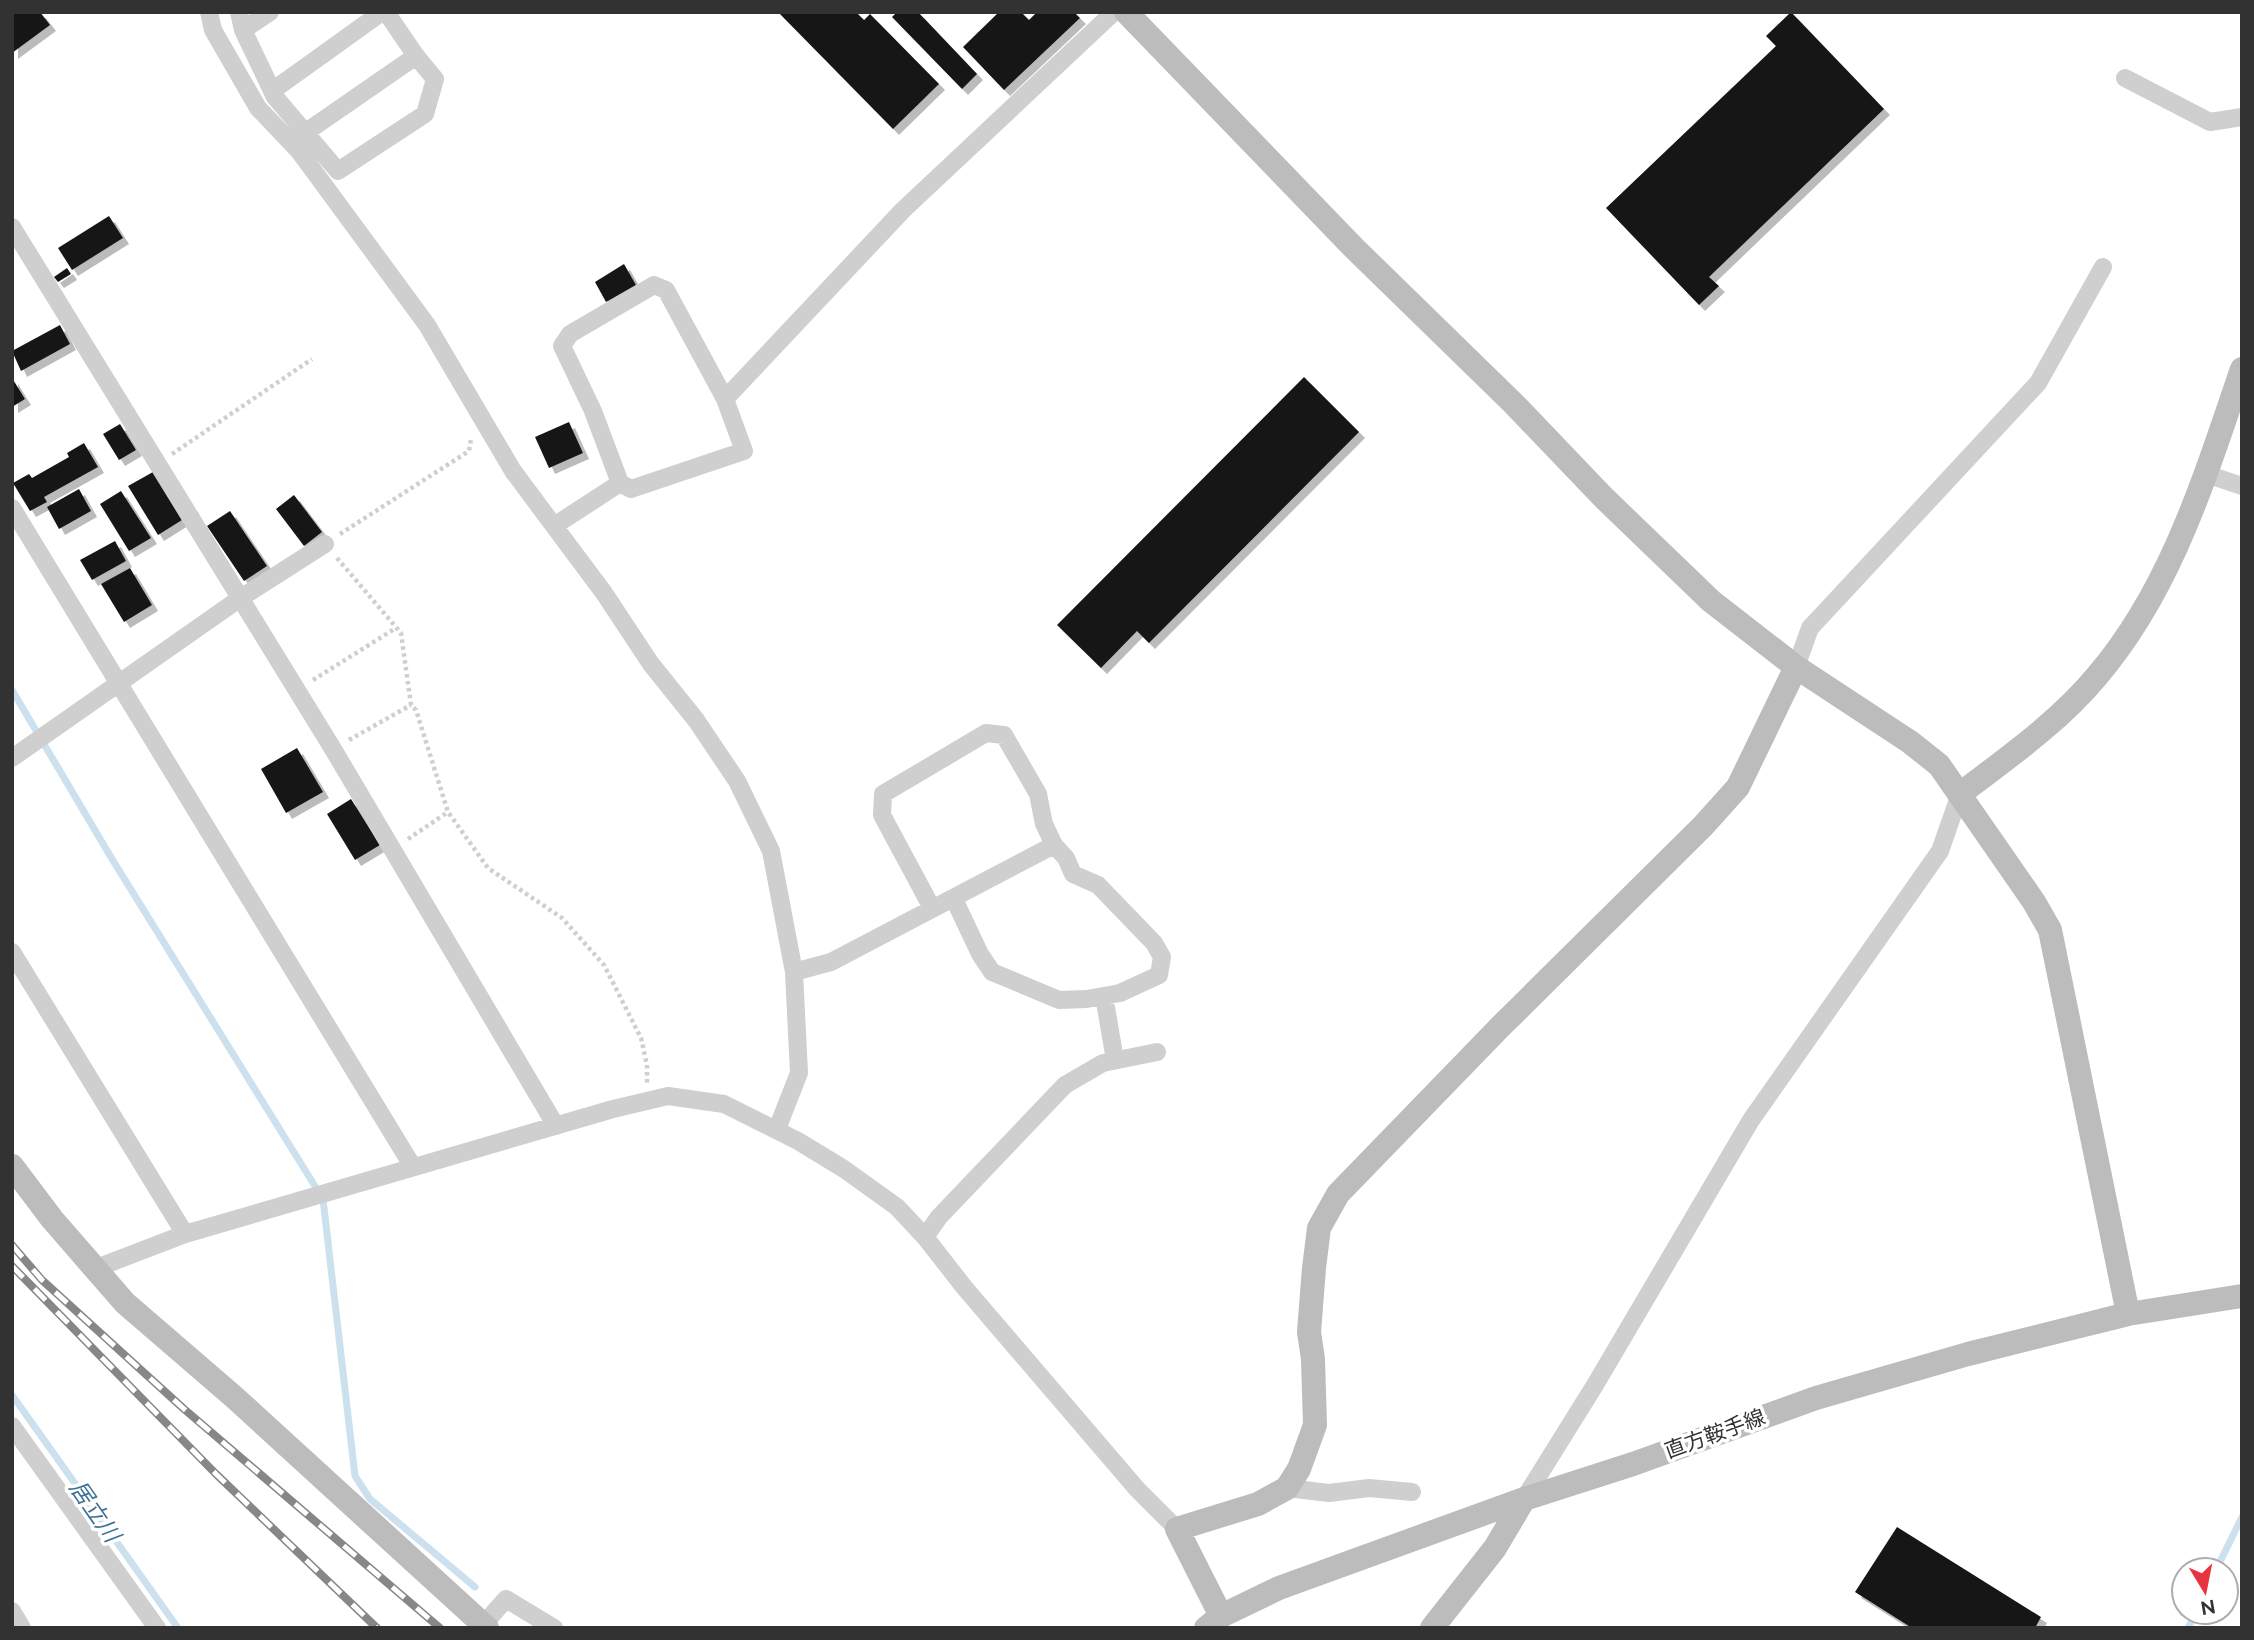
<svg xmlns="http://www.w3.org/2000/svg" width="2254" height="1640" font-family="Raleway,'Noto Sans JP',sans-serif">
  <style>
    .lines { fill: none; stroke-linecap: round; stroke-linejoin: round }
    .stream { stroke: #cde0ee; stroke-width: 7 }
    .building { fill: #191919; filter: url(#shadow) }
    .path { stroke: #cfcfcf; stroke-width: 4.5; stroke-dasharray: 3.5 3.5; stroke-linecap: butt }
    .street { stroke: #cfcfcf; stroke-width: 18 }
    .secondary { stroke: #bcbcbc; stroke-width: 24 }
    .rail-casing { stroke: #878787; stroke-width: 8 }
    .rail { stroke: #fff; stroke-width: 5; stroke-dasharray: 16; stroke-linecap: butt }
    .labels { text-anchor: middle; stroke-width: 7; stroke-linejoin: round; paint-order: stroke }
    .street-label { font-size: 21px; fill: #323232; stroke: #fff }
    .water-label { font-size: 23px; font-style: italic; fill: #3d7296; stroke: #fff }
  </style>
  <defs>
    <filter id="shadow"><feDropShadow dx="6" dy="6" stdDeviation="0" flood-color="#0004"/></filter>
  </defs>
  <rect width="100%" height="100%" fill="#fff"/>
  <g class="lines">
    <path class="stream" d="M12,690L112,859L323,1199L355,1476L370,1499L475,1587
      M12,1395L178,1628
      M2216,1570L2242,1517
      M2188,1628L2196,1612"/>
  </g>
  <path class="building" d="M12,12H40L50,25L12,53Z
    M778,12H856L864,20L870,14L939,84L893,129Z
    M897,12H918L977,74L962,89L892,17Z
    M999,12H1021L1029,20L1037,12H1074L1080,18L1004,90L963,47Z
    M1791,12L1884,109L1709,277L1719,286L1699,305L1606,208L1776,46L1766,36Z
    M109,216L123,238L72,270L58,248Z
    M624,264L636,285L606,302L595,282Z
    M67,268L71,274L58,282L54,277Z
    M60,325L70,344L21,371L12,351Z
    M1304,377L1359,432L1149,643L1137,631L1101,668L1057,625Z
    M12,378L25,399L12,407Z
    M569,422L583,453L549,468L535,437Z
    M120,424L136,450L119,460L103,434Z
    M84,443L98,467L44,497L47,502L30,511L13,483L29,474L32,478L69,457L67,453Z
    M153,472L182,520L158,535L128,486Z
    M79,489L91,511L59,529L47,507Z
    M121,491L151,538L129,551L100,504Z
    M294,495L322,532L304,546L276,509Z
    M230,511L267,566L244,581L207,526Z
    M115,541L126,561L92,580L80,560Z
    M130,568L152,605L124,622L101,584Z
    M297,748L323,792L286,813L261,769Z
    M351,799L380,845L355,860L327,814Z
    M1897,1527L2041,1617L2035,1628H1912L1855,1592Z"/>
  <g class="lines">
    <path class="path" d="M172,454L312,359
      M340,534L469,451L471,439
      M337,558L401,633L411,705L416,710L448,812L488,868L562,918L604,965L641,1038L647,1065V1084
      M313,680L396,628
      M349,740L411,705
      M408,839L448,812"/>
    <path class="street" d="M209,12L213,30L258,108L299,151L427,325L513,471L604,593L651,664L696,720L737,781L771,851L794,972L799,1073L777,1129
      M239,12L243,30L275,97L338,171L425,114L435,79L416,56L386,12
      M243,30L270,12
      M2125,78L2210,122L2242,117
      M272,91L382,12
      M296,139L416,56
      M12,227L333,749L556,1126
      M2206,474L2242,486
      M620,483L593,411L562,346L570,334L654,285L666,290L725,399
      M12,508L413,1167
      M554,526L620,483L631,489L744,451L725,399L903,210L1114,12
      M1796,667L1810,628L2038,383L2103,267
      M12,758L239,599L325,544
      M932,908L882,815L883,794L986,733L1004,735L1038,794L1044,824L1054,845L1066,858L1073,874L1098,885L1154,943L1162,957L1159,975L1120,993L1087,999L1059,1000L992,972L980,954L954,899
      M12,952L185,1234
      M794,972L831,962L1054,845
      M1104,996L1115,1060
      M925,1237L939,1217L1065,1085L1103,1063L1157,1052
      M94,1269L185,1234L613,1109L668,1096L724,1104L798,1141L844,1169L897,1207L925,1237L964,1287L1137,1489L1177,1529
      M12,1426L157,1628
      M1287,1488L1329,1493L1369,1488L1412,1492
      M1524,1499L1595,1385L1751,1120L1940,851L1960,794
      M12,1611L22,1628
      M483,1625L506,1599L554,1628"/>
    <path class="secondary" d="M1126,12L1355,249L1514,404L1604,498L1711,601L1796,667L1910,742L1939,765L2034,902L2050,930L2128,1314
      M1960,794C2007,758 2059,722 2097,676C2172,588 2205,476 2242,369
      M12,1166L52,1219L125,1303L234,1397L487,1628
      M1221,1616L1177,1529L1258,1504L1287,1488L1299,1469L1315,1425L1313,1359L1309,1332L1314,1268L1319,1228L1338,1194L1499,1028L1703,826L1738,787L1796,667
      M1206,1628L1221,1616L1279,1588L1524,1499L1633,1464L1816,1398L1968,1354L2128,1314L2242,1296
      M1432,1628L1495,1548L1524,1499"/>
    <g class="rail-casing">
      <path id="rail" d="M12,1245L42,1280L184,1409L440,1628
        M12,1266L216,1474L377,1628"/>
    </g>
    <use href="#rail" class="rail"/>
  </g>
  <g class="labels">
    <g class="street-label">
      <text transform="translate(1715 1434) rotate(-20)" y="7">直方鞍手線</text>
    </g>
    <g class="water-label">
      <text transform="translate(95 1511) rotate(55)" y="8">居立川</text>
    </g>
  </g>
  <rect width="2254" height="1640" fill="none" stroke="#323232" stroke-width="28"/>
  <g transform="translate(2205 1591) rotate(170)"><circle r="33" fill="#ffffff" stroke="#adadad" stroke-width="2"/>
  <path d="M0-5L12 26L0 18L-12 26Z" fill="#e8343e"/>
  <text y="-10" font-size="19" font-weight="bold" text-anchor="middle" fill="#323232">N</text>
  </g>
</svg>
